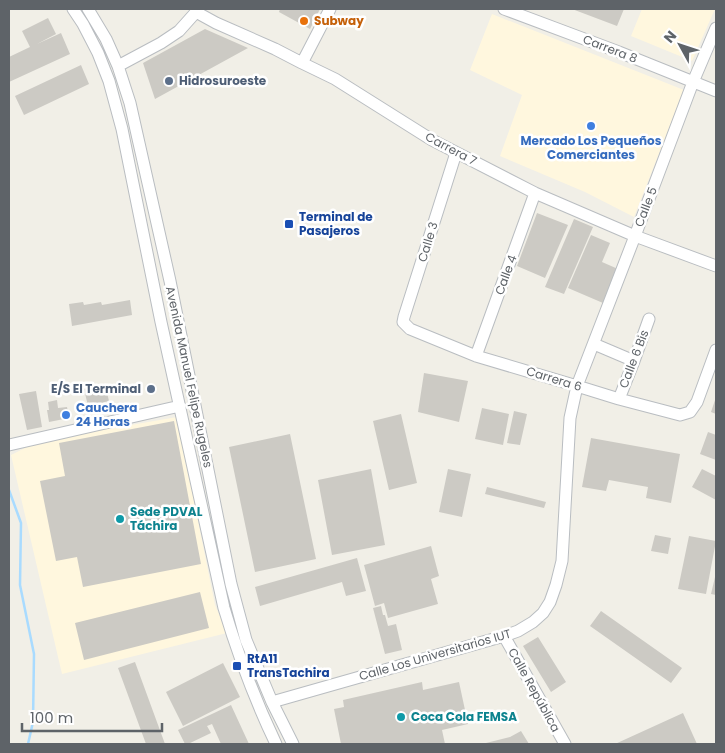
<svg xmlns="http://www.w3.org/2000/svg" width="725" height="753" font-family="Poppins,sans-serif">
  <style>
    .commercial { fill: #fff7de }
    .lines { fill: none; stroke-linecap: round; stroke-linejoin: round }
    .stream { stroke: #a9dbff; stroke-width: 2.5 }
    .building { fill: #cccac4 }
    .minor-casing { stroke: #b9bdc1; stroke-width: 13 }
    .minor { stroke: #fff; stroke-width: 11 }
    .food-dot { fill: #e8710a; stroke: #fff; stroke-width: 2 }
    .service-dot { fill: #5c6f8a; stroke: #fff; stroke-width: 2 }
    .shop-dot { fill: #3f7fe0; stroke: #fff; stroke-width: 2 }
    .transit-dot { fill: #1a4fb4; stroke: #fff; stroke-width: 2 }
    .culture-dot { fill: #0f9aa8; stroke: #fff; stroke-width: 2 }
    .labels { text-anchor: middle; stroke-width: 5; stroke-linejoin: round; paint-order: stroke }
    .food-label { font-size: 12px; font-weight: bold; fill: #c56008; stroke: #fff; text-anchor: start }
    .street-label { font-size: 12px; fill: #5e6368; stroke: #fff }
    .service-label { font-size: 12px; font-weight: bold; fill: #4e5e75; stroke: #fff; text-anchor: start }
    .shop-label { font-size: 12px; font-weight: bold; fill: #366cbe; stroke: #fff }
    .transit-label { font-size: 12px; font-weight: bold; fill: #164399; stroke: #fff; text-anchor: start }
    .culture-label { font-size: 12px; font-weight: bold; fill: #0d838f; stroke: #fff; text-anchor: start }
  </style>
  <rect width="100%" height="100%" fill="#f1efe7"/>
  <path class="commercial" d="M642,9H715L692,61L631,36Z
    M492,14L684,90L634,217L585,192L500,156L522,95L470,70Z
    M177,417L215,605L227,633L62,674L11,455L39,441Z"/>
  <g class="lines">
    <path class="stream" d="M9,490L21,523L20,585L34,654L33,722L28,744"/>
  </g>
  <path class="building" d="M280,9H320L310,29L279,12Z
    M572,9H624L617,26Z
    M48,18L56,34L37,44L61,33L70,54L9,82V57L30,47L22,31Z
    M205,29L248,48L155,99L143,63Z
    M81,65L89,84L24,115L15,96Z
    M537,213L568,225L545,278L517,266Z
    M574,219L593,227L564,294L545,287Z
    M591,235L610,243L602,262L618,269L603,303L568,288Z
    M130,300L132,315L72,326L69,304L83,302L84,305L101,302L102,305Z
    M424,373L468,381L459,422L418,412Z
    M105,384L109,401L88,406L84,389Z
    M36,391L42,427L27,430L19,394Z
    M716,397V414L711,412Z
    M57,400L58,408L67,407L69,418L49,422L47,410H49L48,402Z
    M482,408L509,414L503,445L475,439Z
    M514,411L527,414L520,445L507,443Z
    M401,414L417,483L389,490L373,421Z
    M174,421L201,564L83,587L77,557L56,561L40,481L65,476L59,443Z
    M708,432L716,435V460L700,454Z
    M290,434L316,559L255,572L229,447Z
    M591,438L680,454L671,503L646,498L648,487L609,480L606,491L582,487Z
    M371,469L385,545L332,555L318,480Z
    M448,469L471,474L462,517L439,512Z
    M702,469L716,476V500L692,487Z
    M487,487L546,502L544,508L485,494Z
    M655,535L671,538L668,554L651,551Z
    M689,536L716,541L706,594L678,589Z
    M431,546L439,576L431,579L438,604L388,618L384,603L375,606L364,565Z
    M357,558L366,591L346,596L342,582L260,606L255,587Z
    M715,577H716V595L711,594Z
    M200,592L209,628L84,660L75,623Z
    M381,606L383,615H385L388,626L396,624L402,650L385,654L373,608Z
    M601,611L682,668L671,683L590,626Z
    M538,637L566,682L551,692L523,646Z
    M135,662L165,744H146L118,668Z
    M223,663L240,697L183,726L166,692Z
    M422,682L423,690L459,682L468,724L442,730L445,744H341L334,709L344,707L343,700Z
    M231,705L249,744H221L212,724L207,726L211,733L188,744H185L178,730Z
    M683,713L697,744H615Z
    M521,731L529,744H482L510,737Z"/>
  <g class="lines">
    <g class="minor-casing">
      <path id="minor" d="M73,9L83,24L98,53L109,81L122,129L161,322L224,608C238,655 255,700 276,744
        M88,9L106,39L118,66L130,103L170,281L231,584L246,640L272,702L293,744
        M504,9L619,52L716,91
        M196,12L216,23L275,49L302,63L335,79L432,140L535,193L635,236L716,266
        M302,63L330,9
        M118,66L161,43L179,31L196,12L198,9
        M456,153L404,317L403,322L410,329L476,356L577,386L619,399L680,415L690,412L697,402L716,350
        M594,344L634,361
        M476,356L535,193
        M619,399L634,361L649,319
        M9,445L180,406
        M504,636L565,744
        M272,702L504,636L518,631L533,622L543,613L550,602L556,585L562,561L570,418L577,386L635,236L693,82L716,28"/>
    </g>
    <use href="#minor" class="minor"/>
  </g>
  <circle class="food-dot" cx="304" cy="21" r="5"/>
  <g class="service-dot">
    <circle cx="169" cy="81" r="5"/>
    <circle cx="151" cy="389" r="5"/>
  </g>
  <g class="shop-dot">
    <circle cx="591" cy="126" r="5"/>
    <circle cx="66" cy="415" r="5"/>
  </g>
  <g class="transit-dot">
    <rect x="284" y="219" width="10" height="10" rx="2.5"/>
    <rect x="232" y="661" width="10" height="10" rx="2.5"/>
  </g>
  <g class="culture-dot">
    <circle cx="120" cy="519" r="5"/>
    <circle cx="401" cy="717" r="5"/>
  </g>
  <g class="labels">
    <g class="food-label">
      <text x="314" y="25">Subway</text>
    </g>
    <g class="street-label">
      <text transform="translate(610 49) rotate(21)" y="4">Carrera 8</text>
      <text transform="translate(451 149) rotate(28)" y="4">Carrera 7</text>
      <text transform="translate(646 207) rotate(-69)" y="4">Calle 5</text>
      <text transform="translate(428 242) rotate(-73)" y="4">Calle 3</text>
      <text transform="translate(506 275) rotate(-70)" y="4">Calle 4</text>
      <text transform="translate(634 359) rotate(-69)" y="4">Calle 6 Bis</text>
      <text transform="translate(189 377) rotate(78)" y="4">Avenida Manuel Felipe Rugeles</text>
      <text transform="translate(554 379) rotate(17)" y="4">Carrera 6</text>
      <text transform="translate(435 655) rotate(-16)" y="4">Calle Los Universitarios IUT</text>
      <text transform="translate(534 690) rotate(61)" y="4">Calle República</text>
    </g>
    <g class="service-label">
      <text x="179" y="85">Hidrosuroeste</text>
      <text x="141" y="393" text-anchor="end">E/S El Terminal</text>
    </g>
    <g class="shop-label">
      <text x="591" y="145">Mercado Los Pequeños<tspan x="591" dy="14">Comerciantes</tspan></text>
      <text x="76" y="412" text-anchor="start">Cauchera<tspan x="76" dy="14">24 Horas</tspan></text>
    </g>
    <g class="transit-label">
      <text x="299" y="221">Terminal de<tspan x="299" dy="14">Pasajeros</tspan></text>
      <text x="247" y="663">RtA11<tspan x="247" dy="14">TransTachira</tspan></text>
    </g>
    <g class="culture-label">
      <text x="130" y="516">Sede PDVAL<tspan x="130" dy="14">Táchira</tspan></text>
      <text x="411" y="721">Coca Cola FEMSA</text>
    </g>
  </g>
  <rect width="725" height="753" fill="none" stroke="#5e6368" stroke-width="20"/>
  <g transform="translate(680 45) rotate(310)" stroke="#ffffff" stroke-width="4" paint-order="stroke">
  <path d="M0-4L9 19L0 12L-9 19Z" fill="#5e6368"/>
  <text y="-8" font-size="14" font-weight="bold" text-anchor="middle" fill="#5e6368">N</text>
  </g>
  <path d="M22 723v8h140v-8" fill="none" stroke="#5e6368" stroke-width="2.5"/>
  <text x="30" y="723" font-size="15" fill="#5e6368" stroke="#ffffff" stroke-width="4" paint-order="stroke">100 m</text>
</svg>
